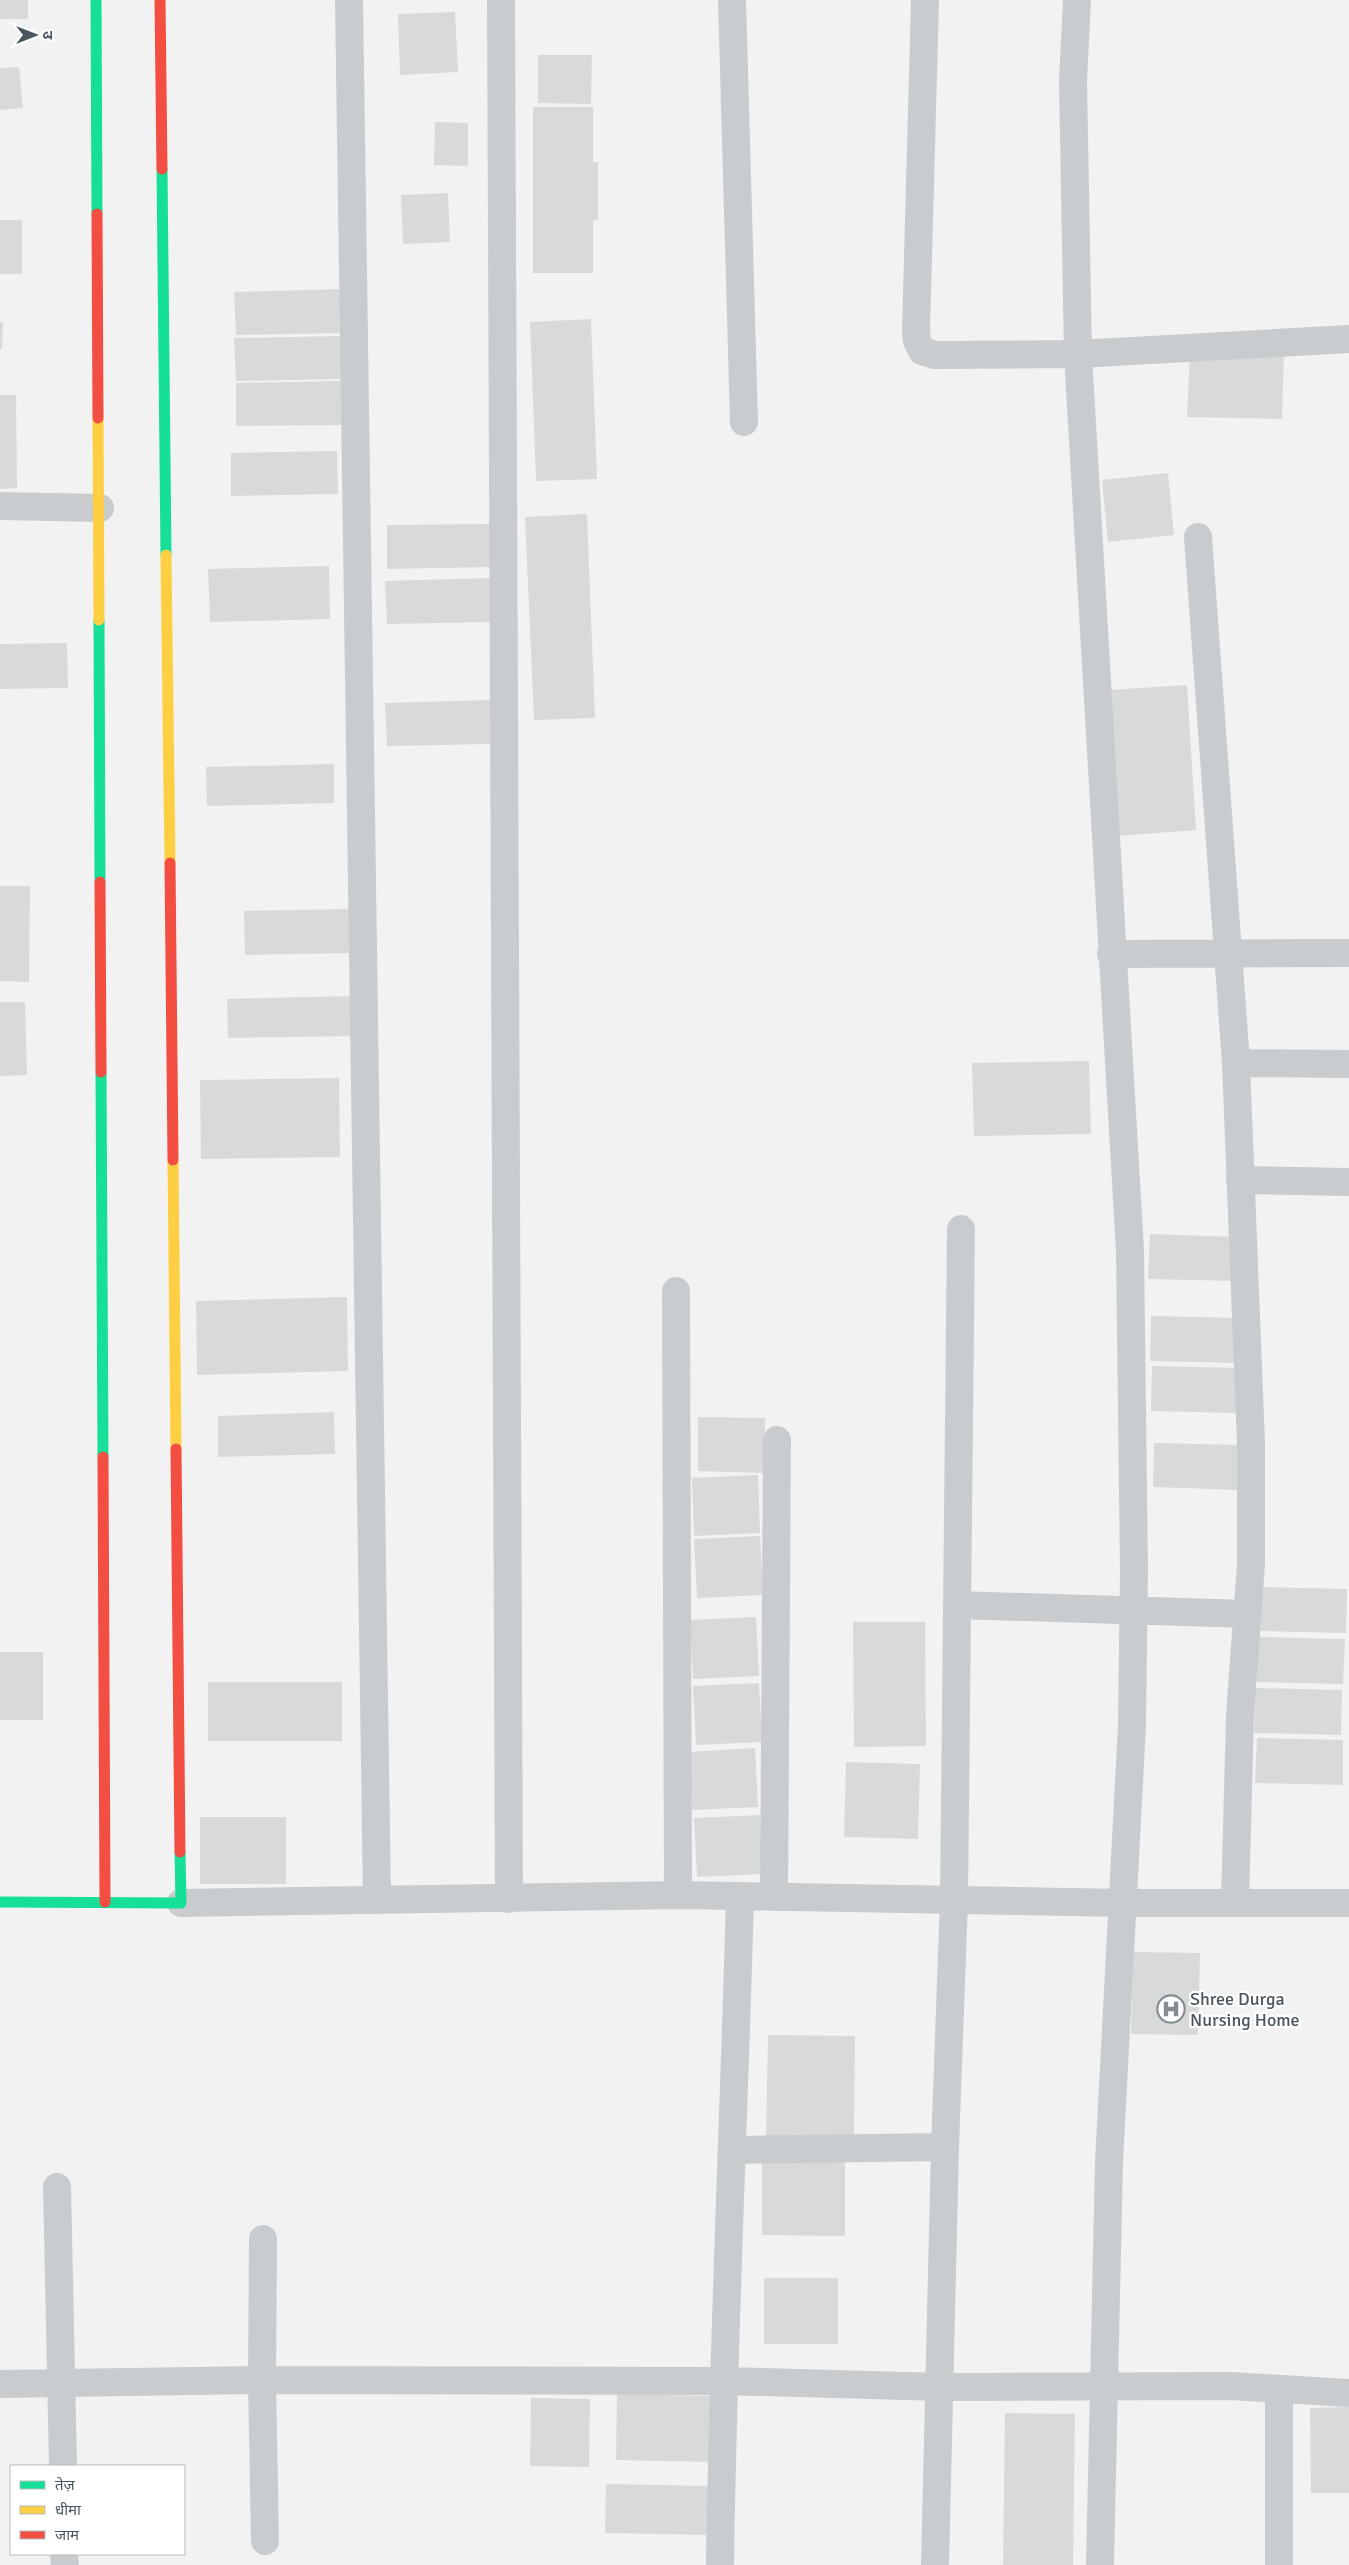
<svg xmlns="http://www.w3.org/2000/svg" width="1349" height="2565" font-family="Signika,'Noto Sans Devanagari',sans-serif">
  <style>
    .building { fill: #d8dada }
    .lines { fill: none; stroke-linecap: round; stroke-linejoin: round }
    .street { stroke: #c9ccce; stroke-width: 28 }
    .fast { stroke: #16e098; stroke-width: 11 }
    .slow { stroke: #ffcf43; stroke-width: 11 }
    .jam { stroke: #f24e42; stroke-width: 11 }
    .labels { text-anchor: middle; stroke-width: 4.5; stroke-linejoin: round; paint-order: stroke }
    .poi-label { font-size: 18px; fill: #49565e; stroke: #fff; text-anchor: start }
  </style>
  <rect width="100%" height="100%" fill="#f2f2f2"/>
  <path class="building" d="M0,0H28V19H0Z
    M455,12L458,72L400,75L398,14Z
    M538,55H592L591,104L538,103Z
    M19,67L23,108L0,110V68Z
    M533,107H593V162H598V220H593V273H533Z
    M435,122L468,123V166L434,165Z
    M448,193L450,242L403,244L401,195Z
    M0,220H22V274H0Z
    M341,289V333L236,335L234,292Z
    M591,319L597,479L536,481L530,322Z
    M0,322H3L2,349H0Z
    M341,336V379L236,381L234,338Z
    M1190,352L1284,354L1282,419L1187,417Z
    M341,381L342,425L236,426V383Z
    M0,395H16L17,488L0,489Z
    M337,451L338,494L231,496V453Z
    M1168,473L1174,535L1108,542L1102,480Z
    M587,514L595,718L534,720L525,517Z
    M492,524L493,567L387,569V525Z
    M329,566L330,619L210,622L208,569Z
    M492,578V622L387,624L385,581Z
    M67,643L68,688L0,689V644Z
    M1187,685L1196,830L1117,836L1108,690Z
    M492,700V744L387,746L385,703Z
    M334,764V803L207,806L206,767Z
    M0,886H30L29,982L0,981Z
    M350,909L351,953L245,955L244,911Z
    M355,996L356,1036L228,1038L227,999Z
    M0,1002H25L27,1075L0,1076Z
    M1089,1061L1091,1134L974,1136L972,1063Z
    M339,1078L340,1157L201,1159L200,1080Z
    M1150,1234L1236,1237V1281L1148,1279Z
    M347,1297L348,1371L197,1375L196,1301Z
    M1151,1316L1238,1318L1237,1363L1150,1361Z
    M1152,1366L1239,1368L1238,1413L1151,1411Z
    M334,1412L335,1454L218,1457V1416Z
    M698,1417L765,1418L764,1473L698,1471Z
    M1154,1443L1241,1445L1240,1490L1153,1487Z
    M758,1475L760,1533L694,1536L692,1478Z
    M760,1536L763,1595L697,1598L694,1539Z
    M1260,1587L1347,1589L1346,1633L1260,1631Z
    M756,1617L759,1676L693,1679L690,1620Z
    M853,1622H925L926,1746L854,1747Z
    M1257,1637L1345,1639L1343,1684L1257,1682Z
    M0,1652H43V1720H0Z
    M208,1682H342V1741H208Z
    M759,1683L762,1742L696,1745L693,1686Z
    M1255,1688L1342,1690L1341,1735L1254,1733Z
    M1257,1738L1343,1740V1785L1255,1783Z
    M755,1748L758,1807L692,1810L689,1752Z
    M846,1762L920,1764L918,1839L844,1837Z
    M760,1815L763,1874L697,1877L694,1818Z
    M200,1817H286V1884H200Z
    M1133,1952L1200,1953L1198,2035L1131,2034Z
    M768,2035L855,2036L854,2138L766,2137Z
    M762,2159L845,2160V2236L762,2235Z
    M764,2278H838V2344H764Z
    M617,2394L712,2396L711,2462L616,2460Z
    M531,2398L590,2399L589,2467L530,2466Z
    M1349,2407V2493H1311L1310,2408Z
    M1005,2413L1075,2414L1073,2565H1003Z
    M606,2484L709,2486L707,2535L605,2533Z"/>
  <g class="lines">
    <path class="street" d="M349,0L377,1900
      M501,0L509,1899
      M732,0L744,422
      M925,0L916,331L917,341L922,351L935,355L1078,354L1349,339
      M1077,0L1073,81L1078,354L1130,1251L1134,1569L1132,1725L1109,2162L1100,2565
      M0,506L100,508
      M1198,537L1236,1063L1251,1443V1564L1240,1715L1235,1903
      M1111,954L1349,953
      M1236,1063L1349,1064
      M1240,1180L1349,1182
      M676,1291L678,1895
      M957,1605L1247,1614
      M774,1897L777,1440
      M181,1903L678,1895L1124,1903H1349
      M733,2150L945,2147
      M57,2187L63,2466
      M263,2239L262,2380L265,2541
      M0,2384L262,2380L723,2381L941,2387L1231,2386L1349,2393
      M64,2554L65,2565
      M720,2565C723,2342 734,2120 740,1897
      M935,2565L945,2147L954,1900L961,1229
      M1279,2565V2389"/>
    <path class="fast" d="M96,0L97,214
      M162,169L166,555
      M99,620L100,882
      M101,1072L103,1457
      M0,1902L181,1903L180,1852"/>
    <path class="slow" d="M98,418L99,620
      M166,555L170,863
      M173,1160L176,1449"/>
    <path class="jam" d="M160,0L162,169
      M97,214L98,418
      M170,863L173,1160
      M100,882L101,1072
      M176,1449L180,1852
      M103,1457L105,1902"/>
  </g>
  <defs>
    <g id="hospital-ring" transform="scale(1.4375)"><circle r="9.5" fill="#fff" stroke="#848d92" stroke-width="1.5"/><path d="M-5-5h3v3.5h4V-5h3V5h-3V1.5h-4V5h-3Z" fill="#848d92"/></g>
  </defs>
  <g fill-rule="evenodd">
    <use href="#hospital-ring" x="1171" y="2009"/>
  </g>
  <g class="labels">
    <g class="poi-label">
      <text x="1190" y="2005">Shree Durga<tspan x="1190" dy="21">Nursing Home</tspan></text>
    </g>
  </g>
  <rect x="10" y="2465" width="175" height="90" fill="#ffffff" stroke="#b6bbbf"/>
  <rect x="20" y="2481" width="25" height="8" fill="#16e098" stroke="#b6bbbf"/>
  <text x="55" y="2490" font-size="15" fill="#49565e">तेज़</text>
  <rect x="20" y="2506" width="25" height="8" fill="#ffcf43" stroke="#b6bbbf"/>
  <text x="55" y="2515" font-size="15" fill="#49565e">धीमा</text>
  <rect x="20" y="2531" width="25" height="8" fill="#f24e42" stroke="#b6bbbf"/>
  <text x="55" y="2540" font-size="15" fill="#49565e">जाम</text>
  <g transform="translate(35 35) rotate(90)" stroke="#ffffff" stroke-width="4" paint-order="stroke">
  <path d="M0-4L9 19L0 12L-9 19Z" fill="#49565e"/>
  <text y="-8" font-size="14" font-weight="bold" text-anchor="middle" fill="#49565e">उ</text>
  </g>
</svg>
